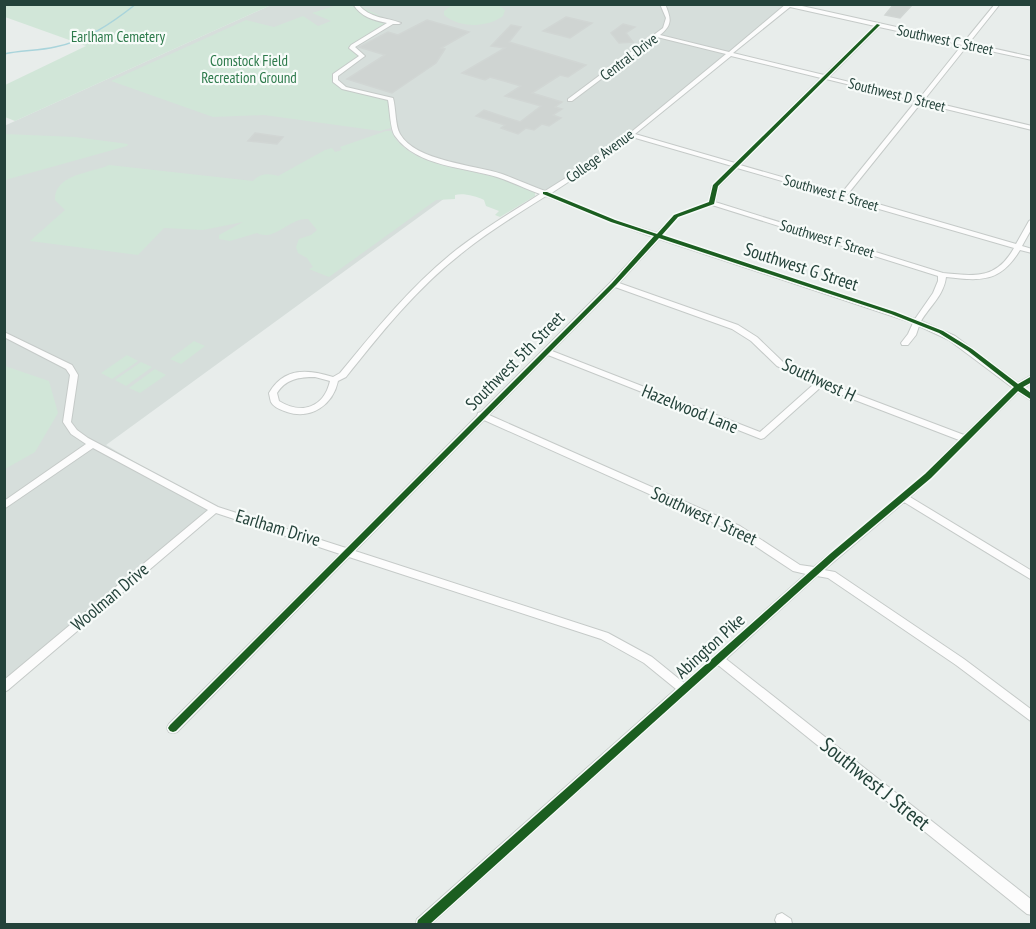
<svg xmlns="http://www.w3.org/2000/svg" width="1036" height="929" font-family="'PT Sans Narrow',sans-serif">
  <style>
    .built { fill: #d6dedb }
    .green { fill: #d1e6d8 }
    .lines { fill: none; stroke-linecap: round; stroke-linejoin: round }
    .stream { stroke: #a9d4db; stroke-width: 1.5 }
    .building { fill: #cfd4d2; stroke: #d1d6d4; stroke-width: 1.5 }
    .street-casing { stroke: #c5cac8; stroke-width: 2 }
    .street { fill: #fcfcfc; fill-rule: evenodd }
    .cycleway-casing { stroke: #f7fbf9; stroke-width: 3 }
    .cycleway { fill: #1b5e20; fill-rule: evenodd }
    .labels { text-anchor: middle; stroke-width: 4.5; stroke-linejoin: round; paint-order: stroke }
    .far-park-label { font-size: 15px; fill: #2d7a4b; stroke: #f7fbf9 }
    .far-street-label { font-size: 15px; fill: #24423a; stroke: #f7fbf9 }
    .street-label { font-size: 18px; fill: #24423a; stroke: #f7fbf9 }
    .near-street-label { font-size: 21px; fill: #24423a; stroke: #f7fbf9 }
  </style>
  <rect width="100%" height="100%" fill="#e8edeb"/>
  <path class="built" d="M271,5H790L609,153L545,193L482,171L106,445L215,509L5,687L4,126Z"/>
  <path class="green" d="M5,4H271V5L15,121L5,117V85L86,46L5,17Z
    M356,4L392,22L353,46L362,56L335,75V81L344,88L391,99L394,127L380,131L264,115L213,117L111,81L246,20L274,27L303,16L318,26L331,21L312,13L337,5Z
    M497,4L505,10L503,16C487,28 459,28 444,15V11L452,5Z
    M386,131H391C412,176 497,166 535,192V196L500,217L495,215L499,211L486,206L484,200C476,196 463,193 455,195V199L436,200L329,277L309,269L313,267L307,258L298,253L296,247L299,239L311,235L317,230L308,219C290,217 275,242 257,233L230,241L219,239V235L243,222L203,230L164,228L138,255L30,241L65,210L55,200C54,174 92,173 109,165L253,181C260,173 269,173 278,176L325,150L332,148L335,152L342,150L340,147Z
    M5,134L75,137L128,144L127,146L5,180Z
    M194,341L205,346L181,364L170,359Z
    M127,355L138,361L112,379L101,373Z
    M141,362L152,367L126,386L115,380Z
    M5,366L49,381L58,413L35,452L5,469Z
    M155,369L166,375L140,393L129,388Z"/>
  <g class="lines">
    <path class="stream" d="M4,54C21,50 38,51 55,47C86,41 112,23 136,4"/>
  </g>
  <path class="building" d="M894,4H913L900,18L885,15Z
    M566,17L592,23L570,38L543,31Z
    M427,20L469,32L441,48L445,49L436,63L392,93L347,79L385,55L359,47L388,32L398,35Z
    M623,24L635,27L626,33L633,42L619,43L611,33Z
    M511,25L521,27L509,42L586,65L568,77L560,75L532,93L562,102L555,107L562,109L553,115L561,118L549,126L542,124L534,130L526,128L518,134L501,128L505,125L476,116L484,110L520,122L541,106L505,96L521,86L490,77L485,80L462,73L505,48L491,46Z
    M255,133L283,137L277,144L248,141Z"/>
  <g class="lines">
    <g class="street-casing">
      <path id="street" d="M353,4H358C370,19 386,17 401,23L399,24H393L355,47L365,56L338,76V80L346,87L393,98C396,108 395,126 400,134C415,161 475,165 502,174C516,179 531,186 545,191L607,152L726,54L657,37L572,101H568V99L663,28L666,18L660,4H665C671,18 673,25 660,35L729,52L786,4H793L964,42L995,4H1000L969,43L1032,57V60L967,46L924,100L1032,126V130L921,103L847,195L1016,244L1029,221L1032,219V228L1022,246L1032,249V253L1020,250C1000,283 981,281 946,277C944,295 930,306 921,321L955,336L1018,383L1032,375V382L1024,388L1032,393V401L1018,392L931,478L910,497L1032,571V580L904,502L824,570L835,572L964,659L1032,710V722L956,665L828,578L817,576L726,659L1032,900V915L1027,914L718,665L431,924H416L417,919L676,689L644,663L601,639L349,557L177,732L173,733L169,732L167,728L169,724L340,554L216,513L8,690L4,692V680L208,510L93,448L4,509V501L86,444L71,434L63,422L70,375L66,369L4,337V332L72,365L78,375L71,422L77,430L88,438L218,507L346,548L477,416L478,413L481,412L611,282L653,237L611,222L546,196C517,214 488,232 462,253C417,288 381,333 346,377L338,381C333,405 311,420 287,412C282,410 274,408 271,402C271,402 269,394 269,393C284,367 308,369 333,377L340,373C376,329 412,285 456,250C483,229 512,212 540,194C526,189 512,182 497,177C465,167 417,167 395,136C390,129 390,109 388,100L342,89L333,82V74L359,56L349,48L351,45L387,23C373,20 361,17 353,4ZM790,7L875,26L824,75L733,53ZM879,27L962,45L919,99L829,77ZM731,56L821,78L735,163L635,134ZM826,79L916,101L841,194L740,165ZM632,137L732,166L712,186L709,202L674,215L657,233L615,220L550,194L611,154ZM737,168L1014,248C996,280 975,276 943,273L715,202L718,187ZM712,205L938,276V281L933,293L915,319L662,235L678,217ZM659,239L913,323L908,334L901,343L902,345H908L916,335L919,326L949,340L1013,388L964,435L811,377L783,362L757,337L738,325L619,283ZM615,287L732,329L751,341L777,366L814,384L760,432L552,351ZM548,355L761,439L764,438L821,387L959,440L925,474L814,567L800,565L740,526L489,415ZM315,377L330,381C324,408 301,415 279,401L277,393C286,379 299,377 315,377ZM484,420L734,532L793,571L806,574L684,683L652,657L608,633L355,551Z
        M782,913L791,919L792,924H777L775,920L777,915Z"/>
    </g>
    <use href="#street" class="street"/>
    <g class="cycleway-casing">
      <path id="cycleway" d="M877,24L880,25L718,186L714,204L678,217L662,235L895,312L943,331L972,349L1018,384L1032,376V382L1023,387L1032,394V400L1018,391L931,478L836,558L430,924H417L418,920L830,554L925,474L1014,387L968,351L939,333L891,314L659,238L616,285L176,731L173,732L170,731L168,728L170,725L612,283L654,236L611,222L543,194V192H547L615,220L657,234L674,215L709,202L713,185Z"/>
    </g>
    <use href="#cycleway" class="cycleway"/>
  </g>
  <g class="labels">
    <g class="far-park-label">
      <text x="118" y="42">Earlham Cemetery</text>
      <text x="249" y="66">Comstock Field<tspan x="249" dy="17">Recreation Ground</tspan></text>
    </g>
    <g class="far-street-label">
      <text transform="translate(945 40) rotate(12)" y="5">Southwest C Street</text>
      <text transform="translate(629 57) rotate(-37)" y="5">Central Drive</text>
      <text transform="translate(897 95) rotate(14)" y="5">Southwest D Street</text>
      <text transform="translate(600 156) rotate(-36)" y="5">College Avenue</text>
      <text transform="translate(831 193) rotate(16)" y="5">Southwest E Street</text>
      <text transform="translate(827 239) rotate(17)" y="5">Southwest F Street</text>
    </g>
    <g class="street-label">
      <text transform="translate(801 267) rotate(18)" y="6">Southwest G Street</text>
      <text transform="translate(515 361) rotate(-45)" y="6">Southwest 5th Street</text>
      <text transform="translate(819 380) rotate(25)" y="6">Southwest H</text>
      <text transform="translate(690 409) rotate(22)" y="6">Hazelwood Lane</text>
      <text transform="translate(704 516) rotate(25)" y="6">Southwest I Street</text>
      <text transform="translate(278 528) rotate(17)" y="6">Earlham Drive</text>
      <text transform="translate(110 597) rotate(-40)" y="6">Woolman Drive</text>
      <text transform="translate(710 646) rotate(-42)" y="6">Abington Pike</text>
    </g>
    <g class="near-street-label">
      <text transform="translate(875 784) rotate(39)" y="7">Southwest J Street</text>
    </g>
  </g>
  <rect width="1036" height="929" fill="none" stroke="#24423a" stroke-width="12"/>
</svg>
